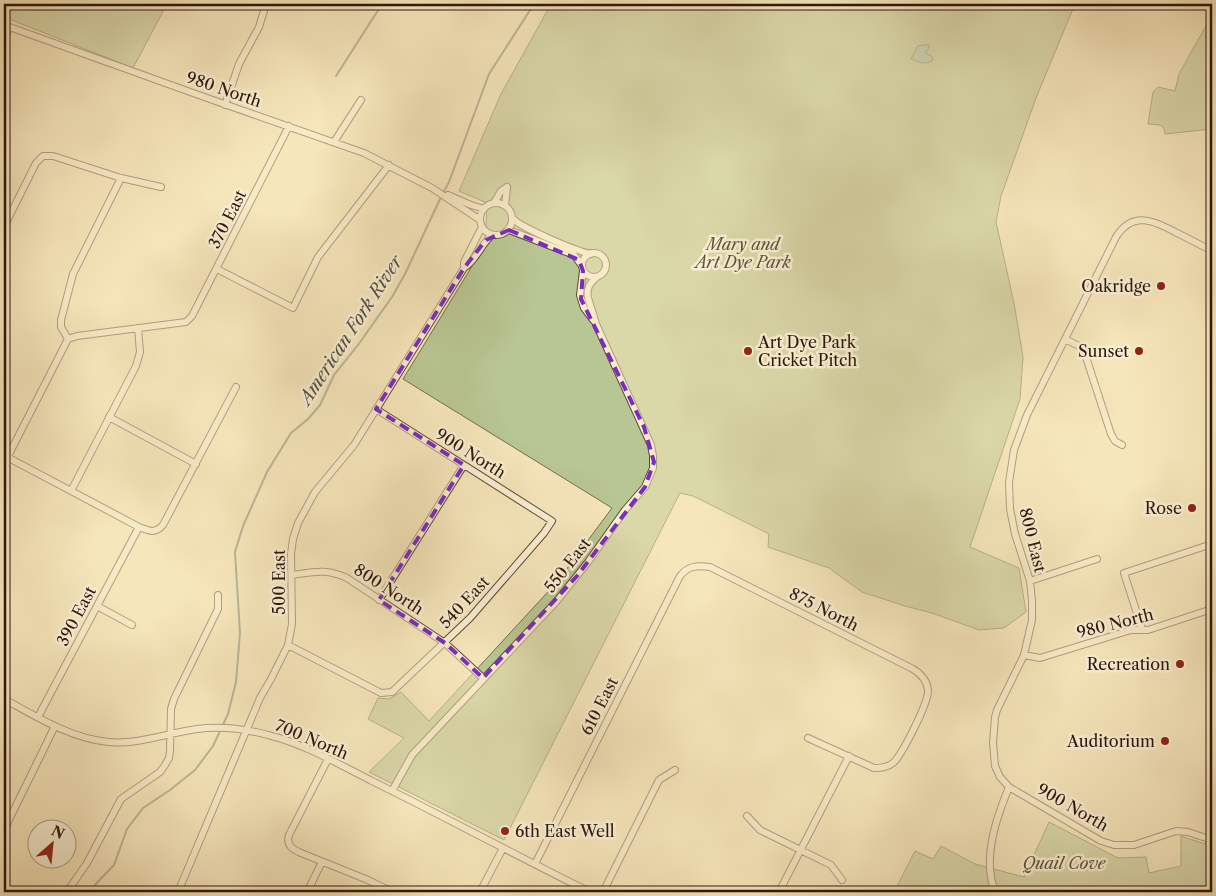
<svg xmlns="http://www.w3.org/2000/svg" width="1216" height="896" font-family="'Libre Caslon Text',serif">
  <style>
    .green { fill: #b8c693; stroke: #736e4e }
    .water { fill: #9dc0ad; stroke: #717c6b }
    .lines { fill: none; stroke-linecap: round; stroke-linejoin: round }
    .stream { stroke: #717c6b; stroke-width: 2 }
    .minor-casing { stroke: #604a35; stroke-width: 8 }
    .minor { stroke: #f9efd3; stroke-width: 6 }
    .marked { fill: none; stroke: #7b2cbf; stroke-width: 4; stroke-dasharray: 10 6; stroke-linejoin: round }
    .poi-dot { fill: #8f2418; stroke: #f9efd3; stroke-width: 2 }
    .labels { text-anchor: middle; stroke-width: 5; stroke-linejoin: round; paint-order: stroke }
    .street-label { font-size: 16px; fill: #2e1608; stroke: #f9efd3 }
    .park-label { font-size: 16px; font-style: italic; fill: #5e5439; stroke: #f9efd3 }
    .poi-label { font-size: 16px; fill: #2e1608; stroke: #f9efd3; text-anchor: end }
    .water-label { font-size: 18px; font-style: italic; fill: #555242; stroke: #f9efd3 }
  </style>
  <rect width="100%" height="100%" fill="#f6e6bb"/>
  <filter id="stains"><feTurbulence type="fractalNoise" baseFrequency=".004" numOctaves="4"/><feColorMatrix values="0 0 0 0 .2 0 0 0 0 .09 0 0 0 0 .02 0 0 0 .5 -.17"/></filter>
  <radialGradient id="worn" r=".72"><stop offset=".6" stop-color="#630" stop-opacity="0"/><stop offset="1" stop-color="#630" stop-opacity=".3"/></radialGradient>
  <path class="green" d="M4,4H167L133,68L4,17Z
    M551,4H1075L1036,98L1001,196L996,222L1014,303L1023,357L1020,399L970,547L1019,568L1026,612L1004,628L979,630L932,613L905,606L862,592L829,568L768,547L769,534L693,496L680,493L504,840L369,772L404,738L368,719L378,698L389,699L401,692L429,721L557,582L612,508L403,379L485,245L487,203L459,191L501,94Z
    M1212,15V129L1165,134L1164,128L1160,125L1148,124L1153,92L1158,87L1175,91L1179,74Z
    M1049,822L1118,858L1146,857L1149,873L1181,866V836L1202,843L1212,845V892H894L915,851L933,859L941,846L975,864L1024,877Z"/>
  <path class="water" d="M924,45H929L928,50L925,53L933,57L932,61C925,65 919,62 911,59L918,46Z"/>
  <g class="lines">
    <path class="stream" d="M1050,4L1069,9
      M864,5L869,4
      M336,76L382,4
      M443,193L449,182L489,74L534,4
      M88,892L114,865L127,829L143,808L170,790L195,770L213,746L228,714L236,682L240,633L235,552L243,526L267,472L291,433L308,419L320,405L334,375L358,345L392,297L405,274L441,197"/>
    <g class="minor-casing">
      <path id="minor" d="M4,25L207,98L364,153L432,188L480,220
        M4,40L9,27
        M225,105L239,64L259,27L266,4
        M334,142L361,100
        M448,195L471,205L484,209
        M480 219a16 16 0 1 1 32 0a16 16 0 1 1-32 0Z
        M494,203L501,191L507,187
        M505,206L507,187
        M4,210L11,213
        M513,219C524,229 576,251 591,254
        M4,227L36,163L43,156H53L121,178L161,187
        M509,230L574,255L582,266
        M1212,251C1201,245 1189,239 1177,233C1155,221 1133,210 1116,237L1027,415L1014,450L1009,482L1010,509L1015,534L1030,581L1032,601V620L1024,655L997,710L995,717L993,743L995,766L1000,777L1009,787L1101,841L1114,845H1134L1176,831L1188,832L1212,840
        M582 265a12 12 0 1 1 24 0a12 12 0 1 1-24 0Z
        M464,268V262L482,227
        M217,269L293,308L318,257L389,165
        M583,271L580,295L584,308L594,321
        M68,339L77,336L186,322L192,316L289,126
        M68,339L61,327V320L73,274L121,178
        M1065,339L1083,348L1111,434L1115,441L1122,445
        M109,417L196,464
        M7,457L139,527C149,531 155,534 163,525L236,387
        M4,464L68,339
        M71,491L136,366L140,352L138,328
        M292,575C313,572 327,568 347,578L445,643L483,678
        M1030,581L1097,559
        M379,600L464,465
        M97,606L132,625
        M1142,629L1124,573L1212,544
        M288,645L381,693L392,692L470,618L544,533L552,521L376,409
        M1024,655L1040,658L1131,630H1148L1212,609
        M4,699C37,717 70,738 108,742C138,745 167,733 197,729C220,726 246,729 268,735C305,744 338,764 372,781C445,817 517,856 590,892
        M38,717L139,527
        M328,759L289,835C286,845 292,849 301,853L368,880L393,892
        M392,791L412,755L556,602L588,562L625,510L645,487L653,468V456L651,445L596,324L588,298C586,288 590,283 597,277
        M747,816L760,830L831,865L842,880
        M4,830L55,726
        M535,864L680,576C688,566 697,565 710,567L913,669C921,674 927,680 928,690C929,702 902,755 893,763C887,768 880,768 874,768L808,738
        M67,892L87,863L121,799L160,772L165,765L169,758L170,751L171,709L174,699L218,609V595
        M178,892L260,698L271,679L288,645L292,624L291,554L293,539L298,523L315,492L354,445L464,268C476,261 481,244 492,235
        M307,892L322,862
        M480,892L503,848
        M603,892L659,780L675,770
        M779,892L849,756
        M995,892C982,858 996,819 1009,787"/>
    </g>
    <use href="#minor" class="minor"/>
  </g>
  <path d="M0 0H1216V896H0ZM509,230L579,260L583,271L581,299L644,427L654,462L645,487L577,576L483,678L445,643L379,600L464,465L376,409L464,268L486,240Z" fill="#f6e6bb" fill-opacity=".55" fill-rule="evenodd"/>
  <path class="marked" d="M509,230L579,260L583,271L581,299L644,427L654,462L645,487L577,576L483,678L445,643L379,600L464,465L376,409L464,268L486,240Z"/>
  <g class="poi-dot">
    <circle cx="1161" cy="286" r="5"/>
    <circle cx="748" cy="351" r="5"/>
    <circle cx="1139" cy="351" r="5"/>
    <circle cx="1192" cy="508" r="5"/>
    <circle cx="1180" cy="664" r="5"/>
    <circle cx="1165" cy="741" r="5"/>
    <circle cx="505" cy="831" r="5"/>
  </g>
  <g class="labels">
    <g class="street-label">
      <text transform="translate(224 89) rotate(19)" y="6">980 North</text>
      <text transform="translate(227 219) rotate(-63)" y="6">370 East</text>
      <text transform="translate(471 453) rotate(32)" y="6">900 North</text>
      <text transform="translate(1033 540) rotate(76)" y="6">800 East</text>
      <text transform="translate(567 565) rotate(-52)" y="6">550 East</text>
      <text transform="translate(279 582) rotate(-90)" y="6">500 East</text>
      <text transform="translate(389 589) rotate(33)" y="6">800 North</text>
      <text transform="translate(464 602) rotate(-47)" y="6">540 East</text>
      <text transform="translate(824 609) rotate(27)" y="6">875 North</text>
      <text transform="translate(76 616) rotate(-62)" y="6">390 East</text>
      <text transform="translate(1115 623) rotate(-14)" y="6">980 North</text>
      <text transform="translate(599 706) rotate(-63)" y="6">610 East</text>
      <text transform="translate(312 739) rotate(23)" y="6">700 North</text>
      <text transform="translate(1073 807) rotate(30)" y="6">900 North</text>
    </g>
    <g class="park-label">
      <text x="743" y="250">Mary and<tspan x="743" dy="18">Art Dye Park</tspan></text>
      <text x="1064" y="869">Quail Cove</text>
    </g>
    <g class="poi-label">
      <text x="1151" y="292">Oakridge</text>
      <text x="758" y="348" text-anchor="start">Art Dye Park<tspan x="758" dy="18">Cricket Pitch</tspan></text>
      <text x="1129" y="357">Sunset</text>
      <text x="1182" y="514">Rose</text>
      <text x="1170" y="670">Recreation</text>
      <text x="1155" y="747">Auditorium</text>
      <text x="515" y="837" text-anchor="start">6th East Well</text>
    </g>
    <g class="water-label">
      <text transform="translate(351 330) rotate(-57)" y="6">American Fork River</text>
    </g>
  </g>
  <rect width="1216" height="896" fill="none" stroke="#f6e6bb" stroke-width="20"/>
  <rect x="5" y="5" width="1206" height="886" fill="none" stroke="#2e1608" stroke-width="2.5"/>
  <rect x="10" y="10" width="1196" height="876" fill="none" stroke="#2e1608"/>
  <g transform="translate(52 844) rotate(27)"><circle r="24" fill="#f9efd3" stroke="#a89882"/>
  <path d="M0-4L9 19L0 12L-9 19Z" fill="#8f2418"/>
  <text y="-8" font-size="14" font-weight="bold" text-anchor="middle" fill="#2e1608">N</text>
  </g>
  <rect width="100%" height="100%" filter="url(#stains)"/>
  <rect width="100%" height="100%" fill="url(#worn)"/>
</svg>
